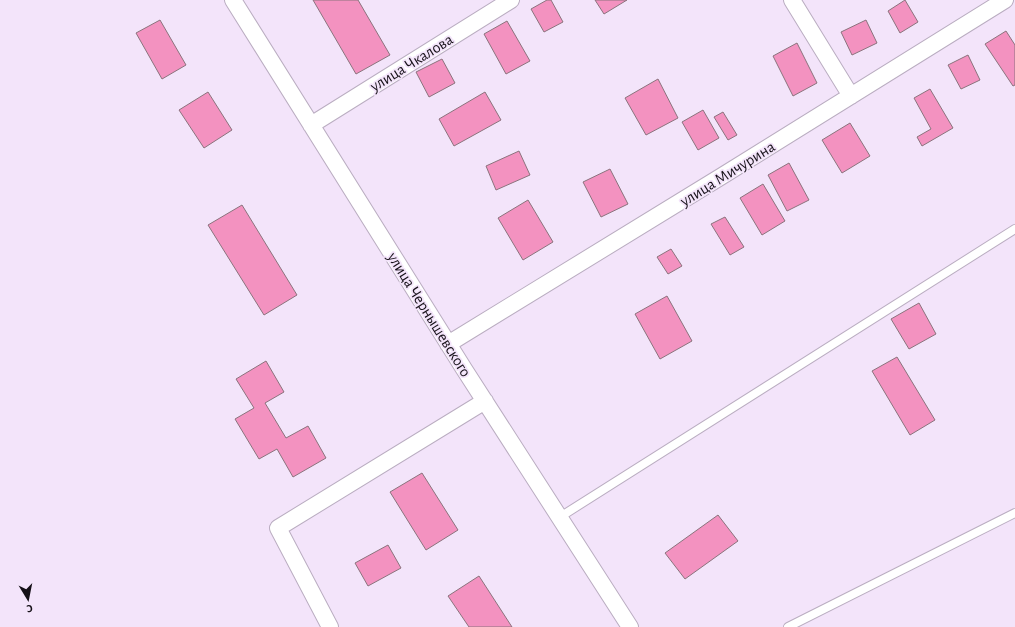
<svg xmlns="http://www.w3.org/2000/svg" width="1015" height="627" font-family="'Alegreya Sans',sans-serif">
  <style>
    .building { fill: #f392c0; stroke: #8b737d }
    .lines { fill: none; stroke-linecap: round; stroke-linejoin: round }
    .service-casing { stroke: #baadc1; stroke-width: 10 }
    .minor-casing { stroke: #baadc1; stroke-width: 18 }
    .service { stroke: #fff; stroke-width: 8 }
    .minor { stroke: #fff; stroke-width: 16 }
    .labels { text-anchor: middle; stroke-width: 3.5; stroke-linejoin: round; paint-order: stroke }
    .street-label { font-size: 16px; fill: #151017; stroke: #f3e4fa }
  </style>
  <rect width="100%" height="100%" fill="#f3e4fa"/>
  <path class="building" d="M313,0H358L390,55L356,74Z
    M547,0H551L563,22L544,32L531,9Z
    M595,0H627L604,14Z
    M905,0L918,22L900,33L888,11Z
    M160,20L186,65L162,79L136,33Z
    M866,20L877,43L852,55L841,32Z
    M507,21L530,61L506,74L484,34Z
    M1006,31L1015,45V85L1013,86L985,44Z
    M797,43L817,83L793,96L773,56Z
    M968,55L980,80L961,89L948,65Z
    M442,59L455,83L429,97L416,72Z
    M658,79L678,118L646,135L625,98Z
    M930,89L953,128L922,146L917,137L931,129L914,98Z
    M208,92L232,130L204,148L179,110Z
    M485,92L501,120L454,146L439,119Z
    M703,110L719,138L698,150L682,122Z
    M723,112L737,135L728,140L714,117Z
    M850,123L870,156L842,173L822,140Z
    M519,151L530,175L496,190L486,166Z
    M789,163L809,200L787,211L768,175Z
    M610,169L628,204L601,217L583,182Z
    M763,184L785,221L762,235L740,198Z
    M528,200L553,242L523,260L498,218Z
    M242,205L297,295L264,315L208,225Z
    M725,217L744,247L730,255L711,224Z
    M671,249L682,266L668,274L657,257Z
    M667,296L692,341L660,359L635,314Z
    M919,303L936,334L909,349L891,319Z
    M897,357L935,420L910,435L872,371Z
    M266,361L284,392L265,403L286,438L308,426L326,458L293,477L277,449L259,459L235,419L254,408L236,379Z
    M422,473L458,530L426,550L390,492Z
    M718,515L738,541L685,579L665,553Z
    M388,545L401,568L368,586L355,563Z
    M479,576L512,627H469L448,596Z"/>
  <g class="lines">
    <g class="service-casing">
      <path id="service" d="M560,517L1015,229
        M788,627L1015,513"/>
    </g>
    <g class="minor-casing">
      <path id="minor" d="M233,0L464,369L630,627
        M792,0L851,96
        M311,125L511,0
        M448,344L722,176L1005,0
        M330,627L278,528L485,401"/>
    </g>
    <use href="#service" class="service"/>
    <use href="#minor" class="minor"/>
  </g>
  <g class="labels">
    <g class="street-label">
      <text transform="translate(411 62) rotate(-32)" y="6">улица Чкалова</text>
      <text transform="translate(727 173) rotate(-32)" y="6">улица Мичурина</text>
      <text transform="translate(430 314) rotate(58)" y="6">улица Чернышевского</text>
    </g>
  </g>
  <g transform="translate(28 599) rotate(170)" stroke="#f3e4fa" stroke-width="3" paint-order="stroke">
  <path d="M0-3L7 15L0 10L-7 15Z" fill="#151017"/>
  <text y="-6" font-size="11" font-weight="bold" text-anchor="middle" fill="#151017">С</text>
  </g>
</svg>
